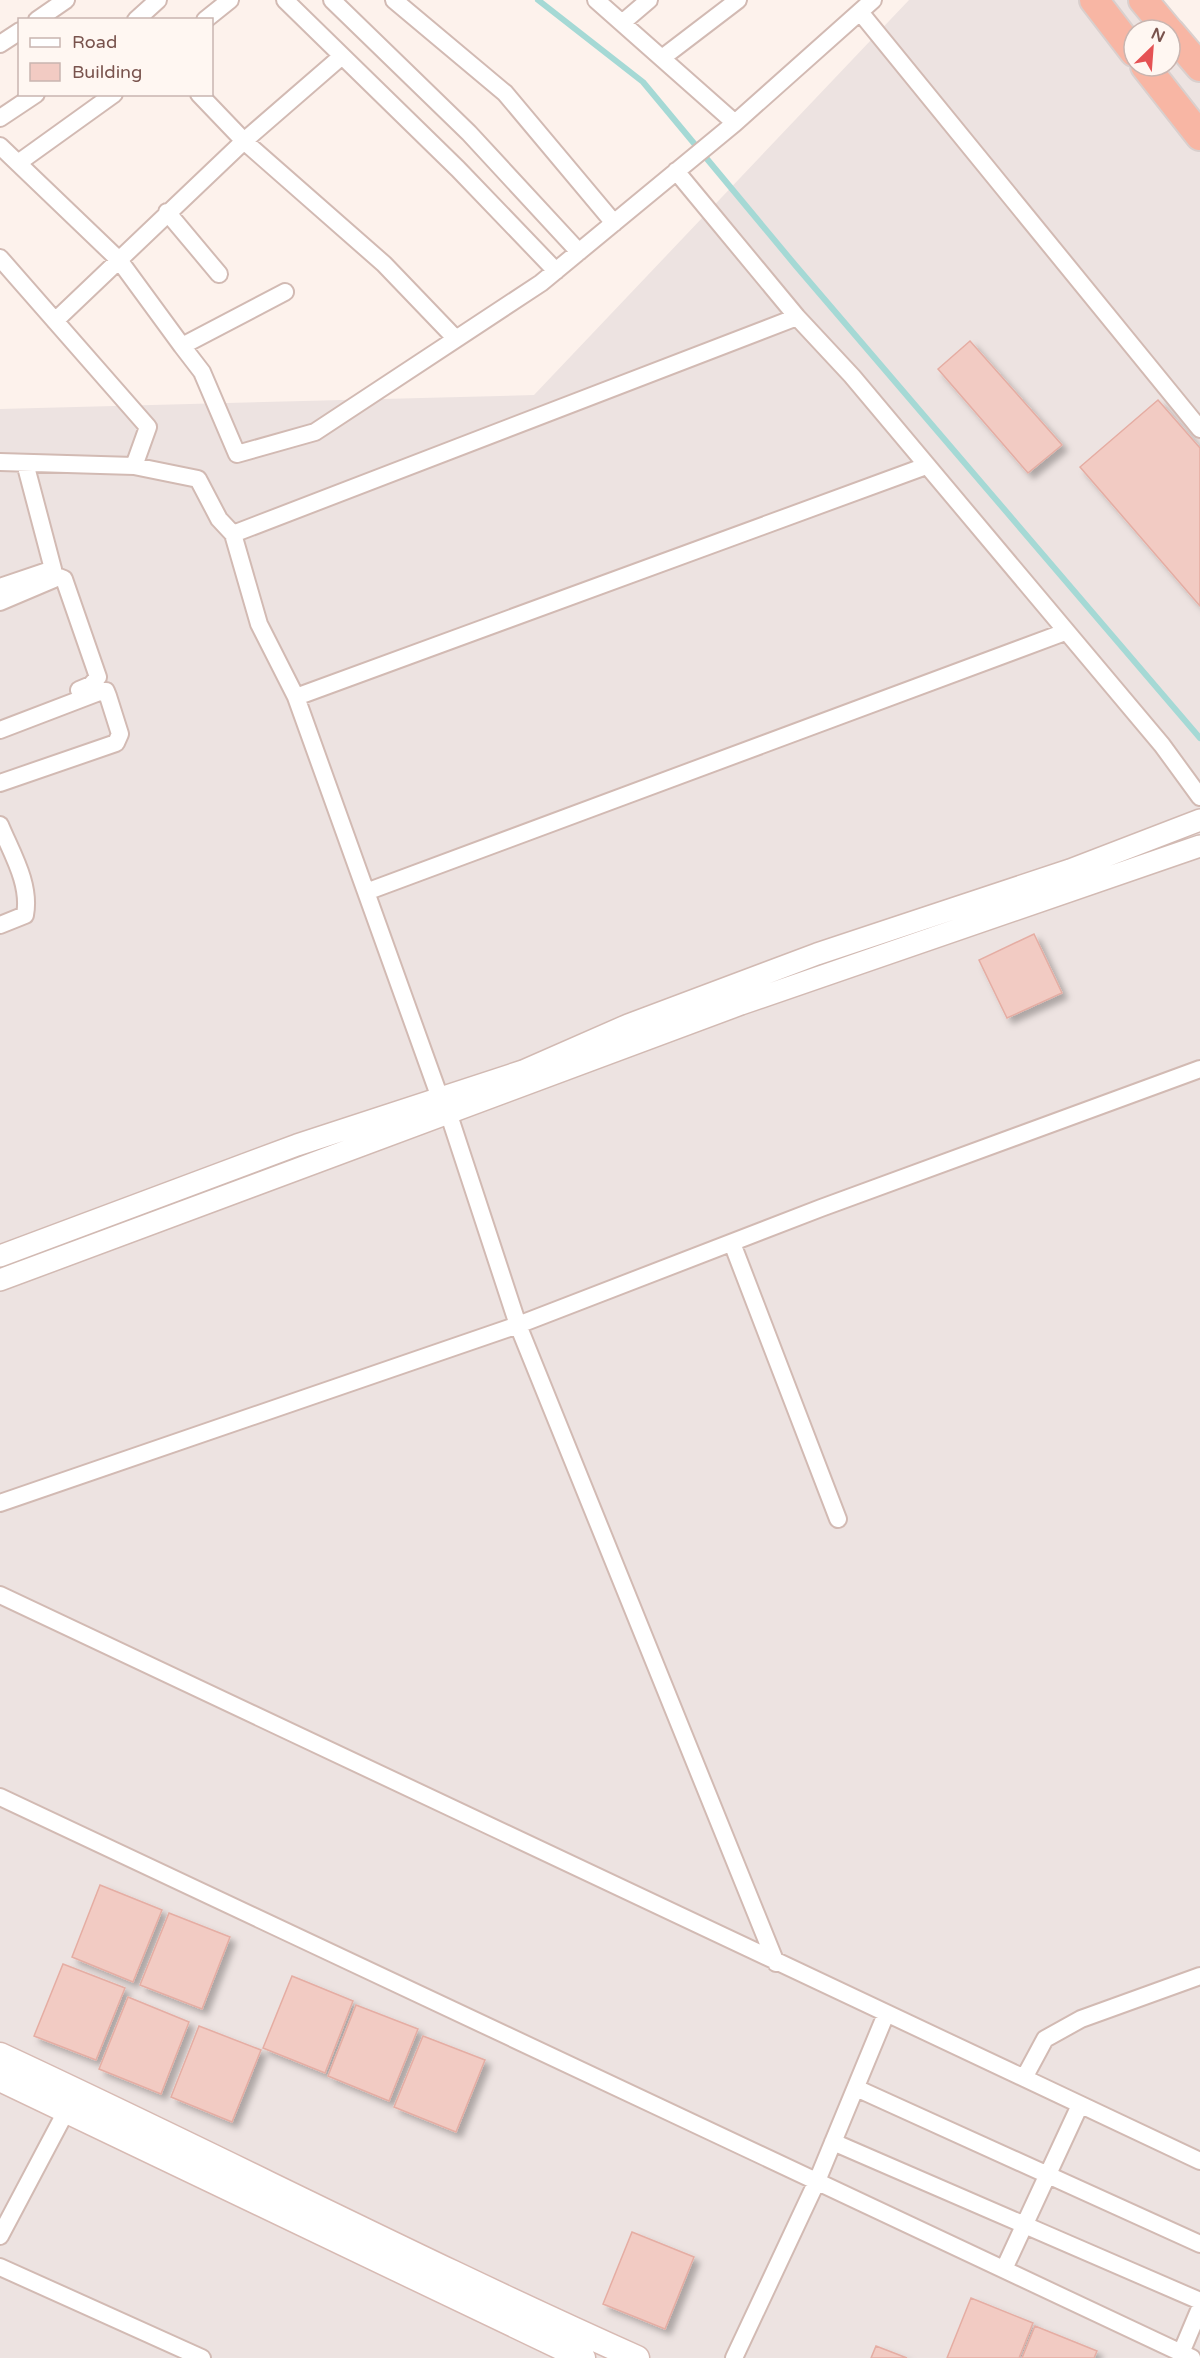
<svg xmlns="http://www.w3.org/2000/svg" width="1200" height="2358" font-family="'Varela Round',sans-serif">
  <style>
    .industrial { fill: #ede3e1; fill-rule: evenodd }
    .lines { fill: none; stroke-linecap: round; stroke-linejoin: round }
    .stream { stroke: #a5d9d5; stroke-width: 6 }
    .building { fill: #f2cbc3; stroke: #e5ada3; stroke-width: 1.5; filter: url(#shadow) }
    .minor-casing { stroke: #d2bab3; stroke-width: 20 }
    .tertiary-casing { stroke: #d2bab3; stroke-width: 24 }
    .secondary-casing { stroke: #d7bab3; stroke-width: 27 }
    .trunk-casing { stroke: #d9cfcd; stroke-width: 32 }
    .minor { stroke: #fff; stroke-width: 16 }
    .tertiary { stroke: #fff; stroke-width: 21 }
    .secondary { stroke: #fff; stroke-width: 24 }
    .trunk { stroke: #f8b6a4; stroke-width: 28 }
  </style>
  <defs>
    <filter id="shadow"><feDropShadow dx="5.5" dy="5.5" stdDeviation="3" flood-color="#0004"/></filter>
  </defs>
  <rect width="100%" height="100%" fill="#fdf2ec"/>
  <path class="industrial" d="M909,0H1158L1200,48V2358H0V409L534,395ZM1134,30H1170V66H1134Z"/>
  <g class="lines">
    <path class="stream" d="M538,0L643,82L796,266L1200,738"/>
  </g>
  <path class="building" d="M970,341L1062,445L1028,473L938,369Z
    M1158,400L1200,448V606L1080,467Z
    M1034,934L1062,993L1007,1018L979,960Z
    M100,1885L162,1910L133,1982L72,1957Z
    M169,1913L230,1937L202,2009L140,1985Z
    M63,1964L125,1988L96,2060L34,2036Z
    M292,1976L353,2001L325,2073L263,2048Z
    M128,1997L189,2022L161,2094L99,2069Z
    M356,2005L418,2029L389,2101L328,2076Z
    M199,2026L261,2050L232,2122L171,2097Z
    M423,2036L485,2060L456,2132L394,2107Z
    M632,2232L694,2257L665,2329L603,2304Z
    M971,2298L1033,2323L1019,2358H947Z
    M1035,2326L1097,2351L1094,2358H1022Z
    M876,2346L907,2358H871Z"/>
  <g class="lines">
    <g class="minor-casing">
      <path id="minor" d="M285,0L458,169L556,271
        M332,0L469,133L579,252
        M394,0L505,93L614,223
        M596,0L735,123L873,0
        M860,12L1200,429
        M37,20L66,0
        M136,20L158,0
        M205,20L230,0
        M622,23L649,0
        M0,44L20,31
        M662,58L738,0
        M199,94L244,141L384,264L456,339
        M0,118L36,94
        M0,146L119,260L182,346
        M18,163L114,94
        M676,171L797,317L852,376L1162,745L1200,797
        M167,212L219,274
        M0,258L148,427L134,466L0,462
        M285,292L182,346L202,372L237,454L315,432L541,283L735,123
        M55,321L244,141L342,56
        M134,466L198,479L219,519L233,534L797,317
        M233,534L259,624L296,697L440,1098
        M0,587L53,569L25,463
        M0,602L59,577L64,579L98,677L91,685L79,690
        M296,697L926,466
        M0,730L102,691H106L108,696L120,734L116,743L0,783
        M0,825C11,852 31,884 25,915L0,925
        M366,892L1065,632
        M449,1115L518,1325L821,1208L1200,1069
        M732,1243L838,1519
        M0,1503L518,1325L776,1963
        M0,1595L1200,2161
        M0,1797L1192,2358
        M1024,2078L1045,2039L1081,2019L1200,1976
        M856,2088L1200,2244
        M833,2142L1200,2301
        M0,2236L71,2102
        M0,2267L202,2358
        M1004,2269L1080,2105
        M1181,2353L1200,2308
        M734,2358L817,2181L886,2014"/>
    </g>
    <g class="tertiary-casing">
      <path id="tertiary" d="M0,1256L297,1145L523,1071L628,1025L817,954L1070,870L1200,820
        M0,1280L741,1004L1200,846"/>
    </g>
    <g class="secondary-casing">
      <path id="secondary" d="M0,2055C213,2154 422,2262 637,2358
        M0,2079L583,2358"/>
    </g>
    <g class="trunk-casing">
      <path id="trunk" d="M1094,0L1134,52
        M1143,0L1168,30
        M1170,32L1200,67
        M1145,66L1200,136"/>
    </g>
    <use href="#minor" class="minor"/>
    <use href="#tertiary" class="tertiary"/>
    <use href="#secondary" class="secondary"/>
    <use href="#trunk" class="trunk"/>
  </g>
  <rect x="18" y="18" width="195" height="78" fill="#fff7f2" stroke="#c9b5b0" stroke-width="1.5"/>
  <rect x="30" y="38" width="30" height="9" fill="#ffffff" stroke="#c9b5b0" stroke-width="1.5"/>
  <text x="72" y="48" font-size="18" fill="#79534d">Road</text>
  <rect x="30" y="63" width="30" height="18" fill="#f2cbc3" stroke="#c9b5b0" stroke-width="1.5"/>
  <text x="72" y="78" font-size="18" fill="#79534d">Building</text>
  <g transform="translate(1152 48) rotate(25)"><circle r="28" fill="#fff7f2" stroke="#c9b5b0" stroke-width="1.5"/>
  <path d="M0-4.5L10 22L0 15L-10 22Z" fill="#e55254"/>
  <text y="-9" font-size="16" font-weight="bold" text-anchor="middle" fill="#79534d">N</text>
  </g>
</svg>
